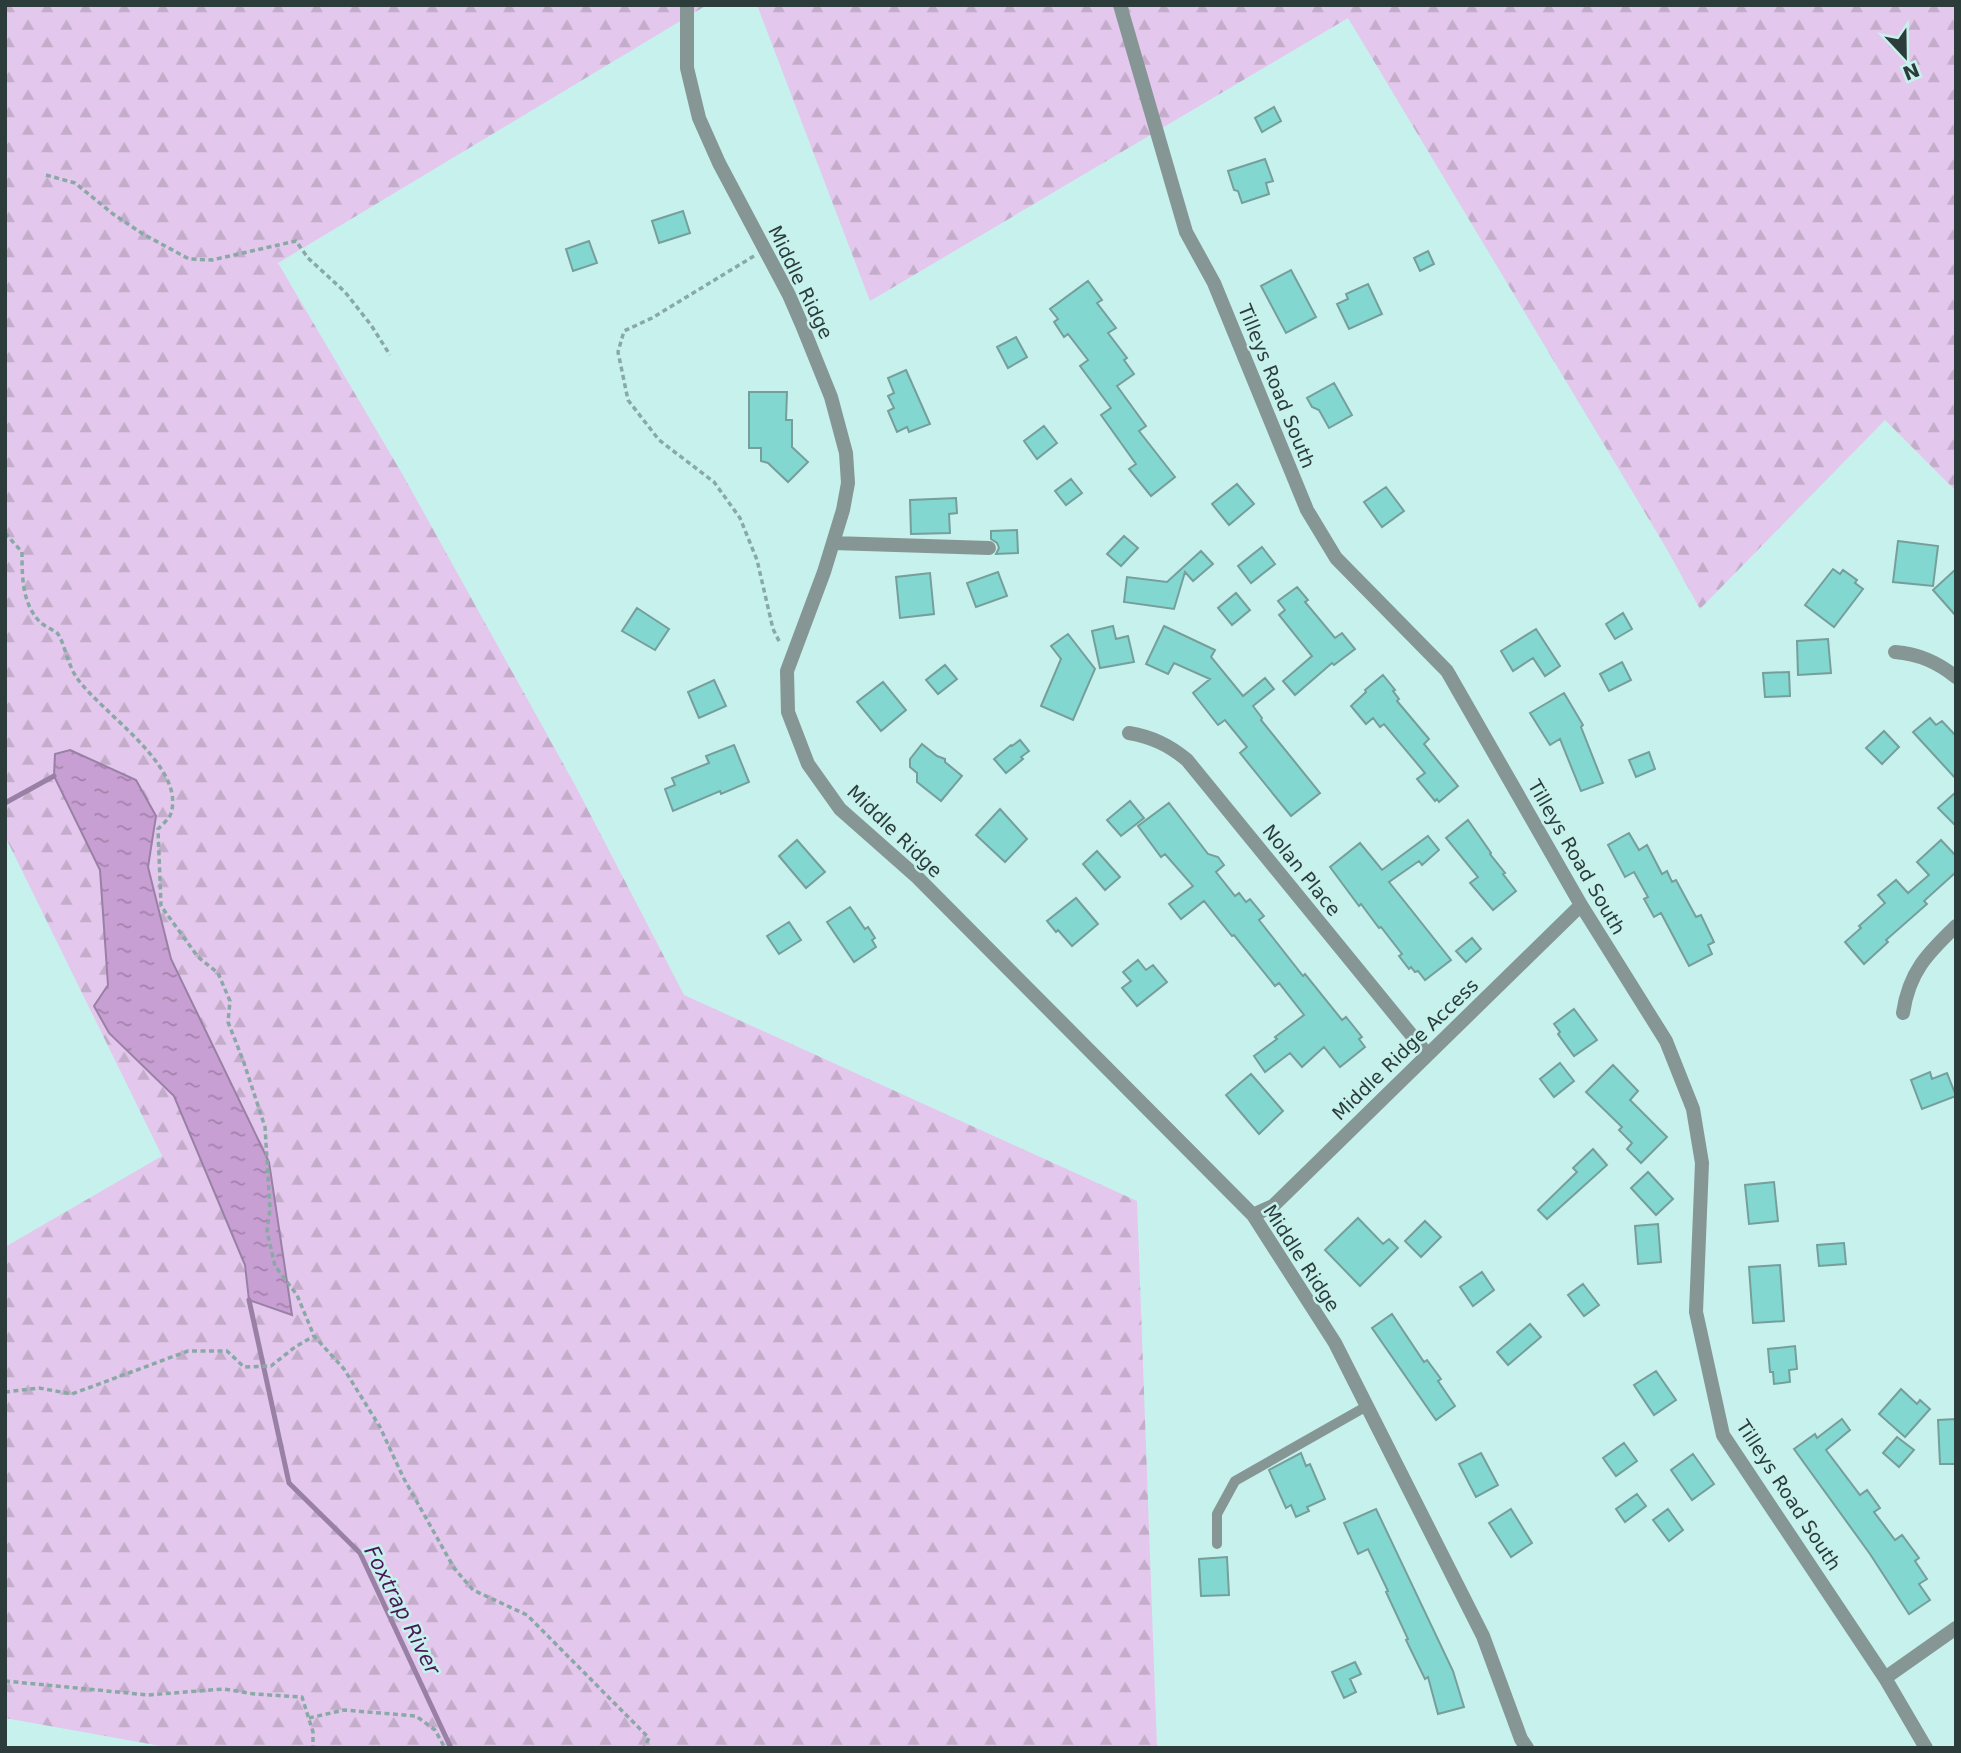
<svg xmlns="http://www.w3.org/2000/svg" width="1961" height="1753" font-family="'DejaVu Sans',sans-serif">
  <style>
    .forest { fill: url(#forest-firs) }
    .water { fill: url(#water-ripples); stroke: #9981a5; stroke-width: 2 }
    .lines { fill: none; stroke-linecap: round; stroke-linejoin: round }
    .stream { stroke: #9981a5; stroke-width: 5 }
    .building { fill: #82d7d0; stroke: #769e9b; stroke-width: 2 }
    .path { stroke: #89a9a6; stroke-width: 3.5; stroke-dasharray: 5 3.5; stroke-linecap: butt }
    .lane { stroke: #859695; stroke-width: 10 }
    .street { stroke: #859695; stroke-width: 14 }
    .labels { text-anchor: middle; stroke-width: 5; stroke-linejoin: round; paint-order: stroke }
    .street-label { font-size: 19px; fill: #2b3c3b; stroke: #c7f1ed }
    .water-label { font-size: 21px; font-style: italic; fill: #4a1856; stroke: #c7f1ed }
  </style>
  <defs>
    <pattern id="forest-firs" width="22" height="20" patternUnits="userSpaceOnUse" patternTransform="scale(1.75)"><rect width="22" height="20" fill="#e4c7ec"/><path d="M5 1l3.5 6h-7zM16 11l3.5 6h-7z" fill="#c4accb"/></pattern>
    <pattern id="water-ripples" width="26" height="14" patternUnits="userSpaceOnUse" patternTransform="scale(1.75)"><rect width="26" height="14" fill="#c89fd2"/><path d="M2 4q2-2 4 0t4 0M15 11q2-2 4 0t4 0" fill="none" stroke="#a383ac"/></pattern>
  </defs>
  <rect width="100%" height="100%" fill="#c7f1ed"/>
  <path class="forest" d="M5,5H707L278,263L404,477L575,785L684,995L1137,1201L1157,1748H172L5,1718V1247L162,1156L5,836Z
    M757,5H1956V491L1885,420L1700,609L1665,546L1348,18L870,301Z"/>
  <path class="water" d="M70,750L136,780L156,816L148,867L171,959L269,1162L292,1315L249,1300L245,1265L174,1096L109,1033L94,1006L108,985L100,870L54,776L55,754Z"/>
  <g class="lines">
    <path class="stream" d="M5,803L54,776
      M249,1300L289,1483L360,1553L451,1748"/>
  </g>
  <path class="building" d="M1274,107L1281,121L1262,132L1255,118Z
    M1265,159L1273,181L1266,183L1269,194L1242,203L1238,191L1234,190L1228,171Z
    M683,211L690,233L659,243L652,221Z
    M589,241L597,263L573,271L566,249Z
    M1428,251L1434,264L1420,271L1414,258Z
    M1291,270L1316,317L1286,333L1261,286Z
    M1088,281L1102,300L1097,303L1116,328L1108,333L1127,358L1124,360L1134,374L1117,386L1146,426L1139,431L1175,477L1151,496L1129,469L1136,464L1101,415L1111,408L1080,366L1088,360L1068,334L1064,337L1054,322L1058,319L1050,309Z
    M1368,284L1382,314L1349,329L1337,304L1348,299L1346,294Z
    M1016,337L1027,357L1008,368L997,347Z
    M906,370L930,424L909,432L907,427L897,432L888,411L894,408L888,396L894,393L888,378Z
    M1334,383L1352,415L1329,428L1319,410L1312,407L1307,398Z
    M749,392H787L786,420H792V447L808,462L788,482L768,463L761,461V448H749Z
    M1044,426L1057,443L1037,459L1024,441Z
    M1071,479L1082,493L1066,505L1055,491Z
    M1237,484L1254,504L1229,525L1212,504Z
    M1386,487L1404,511L1382,527L1364,502Z
    M956,498L957,513L949,514L950,533L911,534L910,500Z
    M1017,530L1018,553L996,554L999,548L997,543L991,539V531Z
    M1124,536L1138,548L1121,566L1107,554Z
    M1898,541L1938,546L1933,586L1893,582Z
    M1262,547L1275,564L1251,583L1238,566Z
    M1201,551L1213,564L1193,581L1185,572L1174,609L1124,602L1127,577L1167,582Z
    M1833,569L1840,574L1843,570L1857,580L1855,583L1863,589L1834,627L1805,605Z
    M1956,569V616L1933,590Z
    M998,572L1007,596L976,607L967,583Z
    M930,573L934,614L900,618L896,577Z
    M1297,587L1308,600L1305,602L1335,638L1342,633L1355,649L1334,665L1332,663L1295,695L1283,681L1312,656L1279,615L1285,610L1278,601Z
    M1236,593L1250,610L1232,625L1218,608Z
    M637,608L669,629L655,650L622,631Z
    M1623,613L1632,629L1615,639L1606,624Z
    M1113,626L1116,639L1128,636L1134,662L1100,668L1092,631Z
    M1164,626L1215,650L1211,657L1243,696L1265,678L1274,689L1253,706L1262,718L1261,720L1320,793L1291,816L1240,753L1247,747L1225,720L1218,725L1193,693L1210,679L1174,663L1168,674L1146,664Z
    M1536,629L1560,666L1545,676L1533,658L1513,671L1501,651Z
    M1068,634L1095,669L1073,720L1041,706L1061,659L1051,646Z
    M1828,639L1831,673L1798,675L1797,641Z
    M1622,662L1631,680L1609,691L1600,674Z
    M945,665L957,679L938,694L926,680Z
    M1789,672L1790,696L1765,697L1763,673Z
    M1383,675L1395,690L1393,691L1399,699L1397,701L1429,739L1424,744L1458,786L1439,802L1437,799L1435,801L1417,779L1425,773L1384,724L1380,727L1373,718L1366,724L1351,706L1366,692L1365,690Z
    M714,680L726,706L699,718L688,692Z
    M883,682L906,710L881,731L857,702Z
    M1564,693L1583,725L1581,727L1603,783L1581,791L1560,739L1550,745L1530,713Z
    M1930,718L1936,725L1942,721L1956,736V779L1913,732Z
    M1884,731L1899,747L1882,764L1866,748Z
    M1020,740L1029,751L1021,757L1023,759L1006,773L994,759L1011,745L1012,746Z
    M922,744L937,756L945,759V762L962,776L941,801L917,782V773L910,767V759Z
    M734,745L749,782L721,794L720,791L673,811L665,789L675,785L672,778L709,763L706,756Z
    M1649,752L1655,769L1636,777L1629,760Z
    M1956,792V826L1938,808Z
    M1130,801L1144,818L1121,836L1107,820Z
    M1169,803L1208,854L1218,857L1224,865L1216,872L1235,896L1239,893L1246,902L1250,899L1264,916L1259,920L1303,976L1305,974L1342,1020L1346,1017L1362,1037L1359,1039L1365,1047L1340,1067L1324,1047L1302,1067L1290,1053L1265,1072L1254,1056L1277,1039L1275,1037L1304,1015L1279,983L1275,986L1234,935L1232,936L1204,901L1181,919L1169,904L1193,886L1165,854L1161,857L1138,826Z
    M1000,809L1027,839L1005,862L976,835Z
    M1468,820L1491,853L1490,854L1505,873L1503,874L1516,891L1493,910L1470,883L1478,877L1446,838Z
    M1629,833L1639,850L1647,845L1662,874L1667,871L1672,882L1676,880L1696,917L1701,915L1714,942L1708,945L1712,954L1689,966L1661,913L1654,917L1644,899L1648,897L1634,872L1625,877L1608,845Z
    M1428,836L1439,850L1422,865L1419,861L1389,882L1451,960L1425,980L1418,971L1415,972L1411,967L1409,969L1399,956L1402,954L1381,927L1379,928L1361,904L1359,906L1330,867L1360,843L1382,870Z
    M797,840L825,872L806,888L779,856Z
    M1941,840L1956,856V872L1924,901L1927,904L1886,940L1888,942L1864,964L1845,942L1861,928L1859,926L1885,903L1878,895L1896,880L1908,893L1929,875L1917,862Z
    M1097,851L1120,877L1105,890L1083,864Z
    M1076,898L1098,924L1072,946L1058,930L1056,932L1047,921Z
    M850,907L865,929L868,927L875,938L872,940L876,947L854,962L827,922Z
    M789,922L801,940L779,954L767,936Z
    M1472,938L1481,949L1466,962L1456,951Z
    M1138,960L1146,970L1153,965L1167,982L1137,1006L1122,988L1131,981L1123,972Z
    M1574,1009L1597,1040L1574,1056L1558,1034L1560,1032L1554,1024Z
    M1560,1063L1574,1081L1554,1097L1540,1079Z
    M1613,1065L1638,1091L1630,1100L1667,1137L1641,1163L1627,1149L1632,1143L1619,1130L1622,1127L1586,1092Z
    M1930,1072L1932,1079L1947,1073L1956,1096L1922,1109L1911,1080Z
    M1251,1074L1283,1111L1259,1134L1226,1095Z
    M1593,1149L1607,1165L1547,1219L1538,1210L1577,1172L1573,1168Z
    M1648,1172L1673,1199L1656,1215L1631,1188Z
    M1774,1182L1778,1221L1749,1224L1745,1185Z
    M1358,1218L1383,1244L1389,1239L1398,1248L1360,1286L1325,1250Z
    M1425,1221L1441,1237L1421,1257L1405,1241Z
    M1658,1224L1661,1262L1638,1264L1635,1226Z
    M1844,1243L1846,1264L1819,1266L1817,1245Z
    M1780,1265L1784,1321L1753,1323L1749,1267Z
    M1482,1272L1494,1290L1473,1306L1460,1287Z
    M1583,1284L1599,1305L1584,1316L1568,1295Z
    M1392,1314L1424,1362L1427,1360L1441,1379L1438,1381L1455,1406L1436,1420L1372,1328Z
    M1530,1324L1541,1337L1508,1365L1497,1352Z
    M1795,1346L1797,1369L1789,1370L1790,1382L1774,1384L1773,1372H1770L1768,1349Z
    M1656,1371L1676,1400L1654,1415L1634,1385Z
    M1901,1389L1917,1404L1920,1400L1930,1409L1905,1437L1879,1414Z
    M1842,1419L1850,1430L1826,1450L1860,1495L1867,1490L1880,1508L1874,1512L1895,1540L1902,1535L1919,1558L1915,1561L1927,1579L1919,1584L1930,1600L1909,1614L1870,1554L1794,1449L1815,1434L1817,1438Z
    M1956,1419V1464H1940L1938,1420Z
    M1897,1437L1914,1450L1899,1467L1883,1453Z
    M1624,1443L1637,1461L1616,1476L1603,1458Z
    M1301,1453L1306,1466L1310,1464L1325,1499L1307,1507L1309,1511L1296,1517L1291,1505L1286,1508L1269,1470Z
    M1481,1453L1498,1485L1476,1497L1459,1464Z
    M1693,1454L1714,1484L1692,1500L1671,1470Z
    M1637,1494L1646,1506L1625,1522L1616,1509Z
    M1376,1509L1453,1671L1464,1707L1438,1714L1428,1677L1425,1679L1406,1640L1408,1639L1386,1592L1388,1591L1368,1549L1358,1554L1344,1523Z
    M1511,1509L1532,1543L1511,1557L1489,1523Z
    M1668,1509L1683,1530L1669,1541L1653,1520Z
    M1227,1557L1229,1595L1201,1596L1199,1559Z
    M1355,1662L1361,1674L1350,1679L1356,1692L1344,1698L1332,1672Z"/>
  <g class="lines">
    <path class="path" d="M46,175L75,183L113,214L143,234L189,259L212,260L296,241L308,258L345,292L371,325L390,355
      M754,256L652,318L624,331L618,352L628,400L659,440L714,482L740,518L757,560L773,629L780,643
      M5,533L22,552C22,576 22,604 40,622C45,627 53,629 58,634C64,642 68,666 77,678C100,712 186,766 171,813C170,818 162,825 158,829L161,906L198,957L218,973L230,1001L228,1022L243,1060L265,1127L270,1209L267,1231L275,1266L297,1295L314,1336L344,1369L380,1427L403,1477L454,1568L473,1590L527,1615L649,1738L644,1748
      M5,1392L39,1388L72,1394L188,1351H227L244,1367L271,1366L295,1347L314,1336
      M5,1681L148,1695L224,1689L254,1694L302,1697L313,1732V1748
      M309,1718L344,1710L416,1716L435,1730L445,1748"/>
    <path class="lane" d="M1217,1544V1514L1235,1481L1367,1406"/>
    <path class="street" d="M687,5V68L699,118L719,163L789,295L802,325L831,397L846,453L848,483L843,510L824,572L787,671L788,712L808,764L840,809L917,877L1253,1215L1335,1343L1483,1636L1521,1739L1527,1748
      M1120,5L1186,232L1214,283L1307,510L1336,558L1447,671L1581,905L1666,1041L1693,1109L1702,1163L1696,1312L1723,1435L1885,1678L1926,1748
      M833,543L989,548
      M1895,652C1919,654 1937,662 1956,677
      M1129,733C1152,737 1169,745 1187,760L1427,1054
      M1903,1013C1909,972 1927,954 1956,926
      M1253,1215L1273,1206L1581,905
      M1885,1678L1956,1628"/>
  </g>
  <g class="labels">
    <g class="street-label">
      <text transform="translate(801 282) rotate(64)" y="7">Middle Ridge</text>
      <text transform="translate(1277 386) rotate(68)" y="7">Tilleys Road South</text>
      <text transform="translate(895 831) rotate(44)" y="7">Middle Ridge</text>
      <text transform="translate(1577 857) rotate(60)" y="7">Tilleys Road South</text>
      <text transform="translate(1302 870) rotate(51)" y="7">Nolan Place</text>
      <text transform="translate(1405 1049) rotate(-44)" y="7">Middle Ridge Access</text>
      <text transform="translate(1302 1258) rotate(57)" y="7">Middle Ridge</text>
      <text transform="translate(1789 1495) rotate(57)" y="7">Tilleys Road South</text>
    </g>
    <g class="water-label">
      <text transform="translate(402 1610) rotate(63)" y="7">Foxtrap River</text>
    </g>
  </g>
  <rect width="1961" height="1753" fill="none" stroke="#2b3c3b" stroke-width="14"/>
  <g transform="translate(1905 56) rotate(158)" stroke="#c7f1ed" stroke-width="5" paint-order="stroke">
  <path d="M0-5L12 26L0 18L-12 26Z" fill="#2b3c3b"/>
  <text y="-10" font-size="19" font-weight="bold" text-anchor="middle" fill="#2b3c3b">N</text>
  </g>
</svg>
